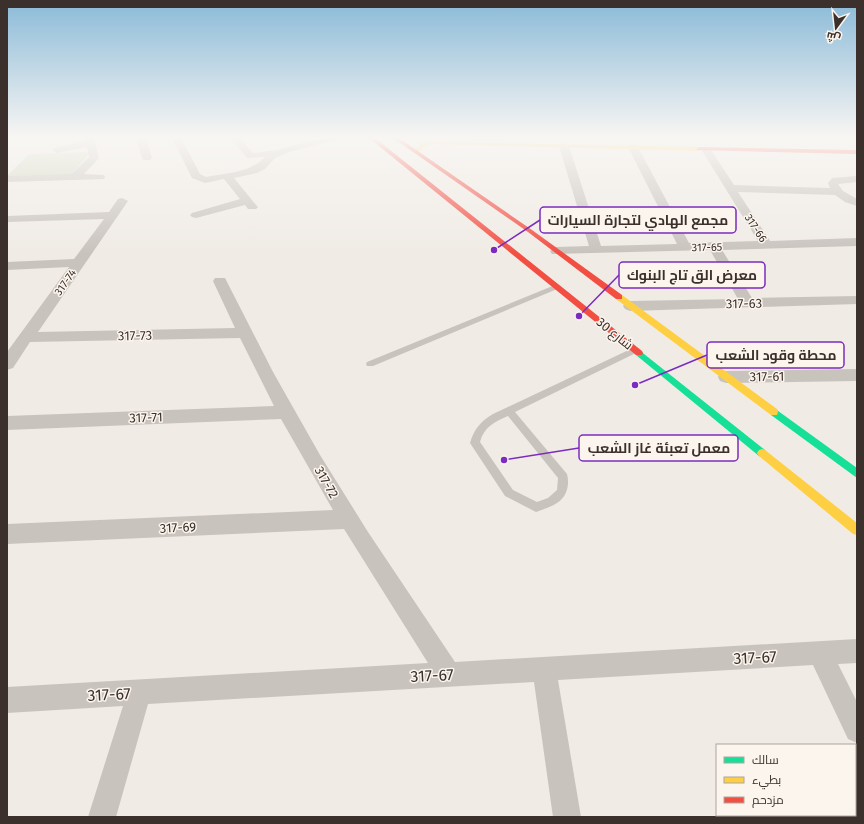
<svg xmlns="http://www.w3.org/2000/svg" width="864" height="824" font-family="'Fira Sans',Cairo,sans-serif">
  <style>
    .green { fill: #d1d6bf }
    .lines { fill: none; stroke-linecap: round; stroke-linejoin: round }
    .lane { fill: #c9c3be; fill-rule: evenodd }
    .street { fill: #c9c3be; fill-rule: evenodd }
    .fast { fill: #16e098; fill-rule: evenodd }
    .slow { fill: #ffcf43; fill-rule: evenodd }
    .jam { fill: #f24e42; fill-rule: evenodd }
    .labels { text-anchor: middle; stroke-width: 3; stroke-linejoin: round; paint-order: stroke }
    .far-street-label { font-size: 11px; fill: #3b302b; stroke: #fbf5ee }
    .street-label { font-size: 13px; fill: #3b302b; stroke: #fbf5ee }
    .near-street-label { font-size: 16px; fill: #3b302b; stroke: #fbf5ee }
    .leader { fill: none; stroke: #7b2cbf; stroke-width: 1.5 }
    .callout-dot { fill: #7b2cbf; stroke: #fbf5ee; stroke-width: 1.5 }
    .callout { fill: #fbf5ee; stroke: #7b2cbf; stroke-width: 1.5 }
    .callout-label { font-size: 14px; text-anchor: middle; font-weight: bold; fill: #3b302b }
  </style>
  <rect width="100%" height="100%" fill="#f0ebe5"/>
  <path class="green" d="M91,152L71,175L7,176L29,154Z"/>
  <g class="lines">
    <path class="lane" d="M555,285H558L562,287L373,366H367L366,364L367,362Z
      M635,347L639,350L638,352L515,412L567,474C568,478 568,480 568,484C566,503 552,506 536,512L505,496L470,443C474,429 481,421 493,414ZM508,416L558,478L557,490L548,498L537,502L513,490L480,442C484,427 494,422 508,416Z"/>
    <path class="street" d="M84,138H94L99,158L84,174L104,175L105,177L104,179L7,182V176L72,174L89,157L87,147L57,153L52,150L54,148L85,141Z
      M136,138H146L152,158L150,160H144L142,158Z
      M172,138H181L200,174L206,177C227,173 250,173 265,157L247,158L231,138H240L253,153L277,150L323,138H341L289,152L275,158L265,169L257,173L234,178L256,205L258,207L256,209H248L245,205L196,218L192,217L190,215L192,213L240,199L224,179L205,183L192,178Z
      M564,143L569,146L601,246L677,244L628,147L630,145H636L638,147L689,243L758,241L701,149L703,147H709L734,185L830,188L828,183L832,178L857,176V182L838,184L843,191L857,199V206L845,202L835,195L738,192L770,241L857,238V246L722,250L752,298L857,296V304L630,311L625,309L623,306L625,303L630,301L738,299L710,250L552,254L550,251L556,247L589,246L559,146Z
      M122,198L128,201L38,332L235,328L213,281L215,278H225L273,372L320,455L368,532L455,662L857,639V663L838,664L857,702V743L848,739L813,665L558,680L581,817H553L534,682L148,704L116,817H88L123,706L7,713V687L428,663L344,529L7,544V524L333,510L281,419L7,430V416L274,406L240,338L30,342L13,368L7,370V352L69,267L7,270V262L74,259L104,219L7,222V216L109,212L118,199Z
      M857,369V381L726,383L720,381L718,377L720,373L726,371Z"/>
    <path class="fast" d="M639,350L765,450L767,453L765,456L762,457L759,456L636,355L635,353Z
      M774,408L857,468V478L771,415L770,412L771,409Z"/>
    <path class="slow" d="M433,142L699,147L702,149L699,151L433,144L426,145L417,153L412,152L423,143Z
      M616,295H622L777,409L778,412L777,415H771L616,299Z
      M762,449L765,450L857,523V535L853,534L759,456L757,453L759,450Z"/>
    <path class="jam" d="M369,138H375L642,351L643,353L642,355H636Z
      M393,138H399L532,230L622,295V299H616L528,232Z
      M699,147L857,150V154L697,150V148Z"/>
  </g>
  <linearGradient id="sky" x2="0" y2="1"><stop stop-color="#8bbad8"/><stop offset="0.54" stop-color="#f8f6f3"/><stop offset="1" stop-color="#f8f6f3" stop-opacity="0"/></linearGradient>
  <rect width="864" height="254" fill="url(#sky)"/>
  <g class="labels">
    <g class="far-street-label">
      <text transform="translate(756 228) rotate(57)" y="4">317-66</text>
      <text transform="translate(707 247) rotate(-1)" y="4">317-65</text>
      <text transform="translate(65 282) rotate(-55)" y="4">317-74</text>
    </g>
    <g class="street-label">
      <text transform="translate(744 303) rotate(-1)" y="5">317-63</text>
      <text transform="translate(615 333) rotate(39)" y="5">شارع 30</text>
      <text transform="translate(135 335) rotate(-1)" y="5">317-73</text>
      <text transform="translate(767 376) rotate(-1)" y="5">317-61</text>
      <text transform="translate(146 417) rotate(-2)" y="5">317-71</text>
      <text transform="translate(327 482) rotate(60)" y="5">317-72</text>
      <text transform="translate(178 527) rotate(-3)" y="5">317-69</text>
    </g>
    <g class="near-street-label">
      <text transform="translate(755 657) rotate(-3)" y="6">317-67</text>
      <text transform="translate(432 675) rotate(-3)" y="6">317-67</text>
      <text transform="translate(109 694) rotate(-3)" y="6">317-67</text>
    </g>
  </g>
  <path class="leader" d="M494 250L540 220M579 316L619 275M635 385L707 355M504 460L579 448"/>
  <g class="callout-dot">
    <circle cx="494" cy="250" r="4"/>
    <circle cx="579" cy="316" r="4"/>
    <circle cx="635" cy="385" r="4"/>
    <circle cx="504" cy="460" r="4"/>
  </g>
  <g class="callout">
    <rect x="540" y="207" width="196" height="26" rx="4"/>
    <rect x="619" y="262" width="146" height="26" rx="4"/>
    <rect x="707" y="342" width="137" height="26" rx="4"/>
    <rect x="579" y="435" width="159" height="26" rx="4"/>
  </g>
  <g class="callout-label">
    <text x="638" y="225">مجمع الهادي لتجارة السيارات</text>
    <text x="692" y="280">معرض الق تاج البنوك</text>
    <text x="776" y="360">محطة وقود الشعب</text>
    <text x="659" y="453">معمل تعبئة غاز الشعب</text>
  </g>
  <rect width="864" height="824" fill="none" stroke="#3b302b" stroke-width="16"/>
  <rect x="716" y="744" width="140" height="72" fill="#fbf5ee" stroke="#aea6a0"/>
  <rect x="724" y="757" width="20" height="6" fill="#16e098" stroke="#aea6a0"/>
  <text x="752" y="764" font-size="12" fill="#3b302b">سالك</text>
  <rect x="724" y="777" width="20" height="6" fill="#ffcf43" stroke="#aea6a0"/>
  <text x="752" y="784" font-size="12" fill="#3b302b">بطيء</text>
  <rect x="724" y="797" width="20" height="6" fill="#f24e42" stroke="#aea6a0"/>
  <text x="752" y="804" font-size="12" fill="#3b302b">مزدحم</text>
  <g transform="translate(836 28) rotate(195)" stroke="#fbf5ee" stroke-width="3" paint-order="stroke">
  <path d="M0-3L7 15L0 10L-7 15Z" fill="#3b302b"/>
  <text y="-6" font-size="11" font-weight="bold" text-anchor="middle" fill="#3b302b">ش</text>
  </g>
</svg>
